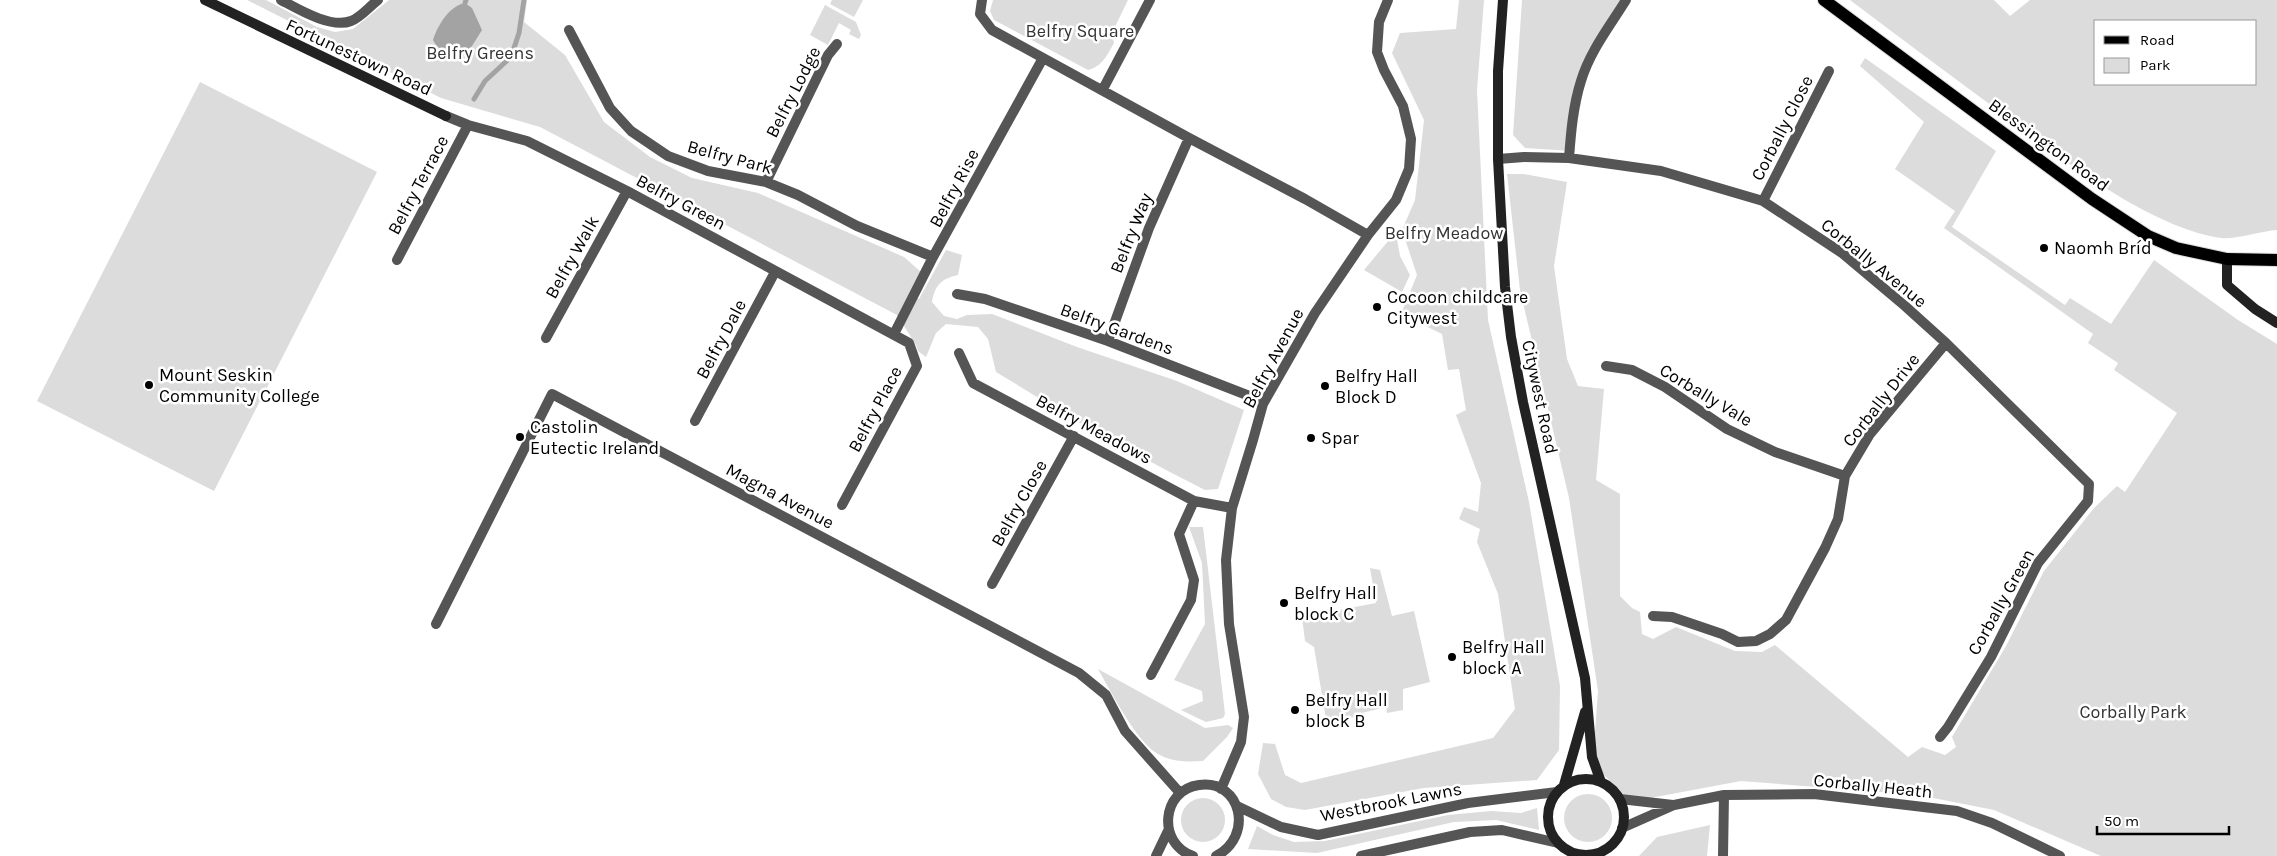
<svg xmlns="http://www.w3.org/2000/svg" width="2277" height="856" font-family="Karla,sans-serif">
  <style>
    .green { fill: #dcdcdc; fill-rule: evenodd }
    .water { fill: #a3a3a3 }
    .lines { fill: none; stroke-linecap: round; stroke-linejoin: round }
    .stream { stroke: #a3a3a3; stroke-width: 5 }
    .primary-casing { stroke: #dbdbdb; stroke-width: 14 }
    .street { stroke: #555; stroke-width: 10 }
    .secondary { stroke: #222; stroke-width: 10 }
    .primary { stroke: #000; stroke-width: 12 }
    .poi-dot { fill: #000; stroke: #fff; stroke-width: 2 }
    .labels { text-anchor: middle; stroke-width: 5; stroke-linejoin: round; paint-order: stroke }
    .park-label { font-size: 18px; fill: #333; stroke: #fff }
    .street-label { font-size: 18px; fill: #000; stroke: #fff }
    .poi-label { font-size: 18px; fill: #000; stroke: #fff; text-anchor: start }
  </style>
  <rect width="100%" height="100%" fill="#fff"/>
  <path class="green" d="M247,0H266L317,27L335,32L353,29L389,0H527L524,22L565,55L604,122L650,157L692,178L758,193L904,257L921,272L912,295L919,299L946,250L962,255L958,275C941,279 935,285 932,302L944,316L957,319L967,315L992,314L1077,347L1177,381L1244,410L1218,489L1205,490L1166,470L1085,426L996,372L988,339L978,327L946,324L936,333L926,357L918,351L916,345L897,315L779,253L540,127L441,98Z
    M832,0H863L854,17L830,4Z
    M993,0H1128L1112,33L1114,43C1107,55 1103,66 1088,70L994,20L990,11Z
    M1459,0H1484L1477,90L1488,320L1529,502L1560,686L1559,750L1537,780L1424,788L1305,810L1286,807L1271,799L1258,774L1263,743L1275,744L1285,775L1301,783L1493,738L1515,709L1498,594L1477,542L1480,529L1459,519L1464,507L1478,512L1481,483L1456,415L1466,410L1459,369L1448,370L1442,334L1401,314L1417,275L1402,230L1415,200L1424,120L1392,53L1400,33L1456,29Z
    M1522,0H1630L1601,44L1585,81L1572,151L1525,148L1513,135Z
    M1850,0H1994L2010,16L2030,0H2277V230C2261,231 2234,240 2221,238C2147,227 2055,154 1996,109C1947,73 1898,36 1850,0ZM2096,21H2256V84H2096Z
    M825,5L856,22L861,35L859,39L849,34L851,30L839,23L828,45L810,35Z
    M1865,58L1996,151L1952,227L2065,305L2070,298L2111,324L2154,260L2238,320L2277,344V856H2101L1994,810L1918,795L1741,781L1650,798L1625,796L1602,773L1594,746L1598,691L1569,498L1520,290L1507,174H1524L1567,182L1554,266L1567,359L1578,386L1604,389L1596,480L1620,494V596L1632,608L1640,612L1642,634L1653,639L1676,627L1735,651L1762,652L1775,645L1908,757L1922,747L1945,755L1956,747L1952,737L2006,646L2044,571L2094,508L2117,486L2125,492L2177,413L2114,370L2118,363L2088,343L2093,334L1944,228L1955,211L1895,169L1924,122L1860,66Z
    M200,82L377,172L214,491L37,401Z
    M1394,234L1397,239L1400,256L1410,275L1402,292L1364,270Z
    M1189,527H1203L1225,714L1223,718L1206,722L1181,710L1203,701L1202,691L1174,680L1205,624L1202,563Z
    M1370,568L1380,570L1392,616L1414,611L1430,682L1403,689V710L1387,713L1386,707L1362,713L1361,716L1335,720L1326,719L1314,647L1305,641L1302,617L1376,603Z
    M1098,669L1205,728L1228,725L1233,728L1227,737L1203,761C1187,762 1172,762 1158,754C1137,743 1110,690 1098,669Z
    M1564 818a24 24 0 1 1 48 0a24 24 0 1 1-48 0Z
    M1181 820a22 22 0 1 1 44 0a22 22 0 1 1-44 0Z
    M1537,808L1539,830L1496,820L1454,822L1317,853L1248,849L1257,826L1273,835L1294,842L1325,841L1448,815L1491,811L1521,813Z
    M1710,825L1707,856H1639L1657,837Z"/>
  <path class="water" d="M465,3L472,8L482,30L472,46L461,57C450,53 438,51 433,40C438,25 449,6 465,3Z"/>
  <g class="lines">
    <path class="stream" d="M465,3L466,0
      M474,99L485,81L511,57L519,33L524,0"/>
    <g class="primary-casing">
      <path id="primary" d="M1824,0L2092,199L2148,236L2176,248L2227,259L2277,260"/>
    </g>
    <path class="street" d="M281,0C298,9 331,29 351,21C360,18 370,6 378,0
      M982,0L980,14L992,30L1189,138L1305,199L1368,235
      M569,30L610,108L631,131L668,156L708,171L766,182L798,195L857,226L933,257
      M1103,89L1150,0
      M446,116L468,125L527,141L627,191L909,343L917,366L842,505
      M1569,158C1571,132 1573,106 1581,81C1590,51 1610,26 1626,0
      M1498,159L1524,157L1569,158L1661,171L1763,201L1842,253L1905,306L1946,343L2089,484L2088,501L2038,563L1991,657L1948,727L1940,737
      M766,182L828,55L837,44
      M1763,201L1829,71
      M397,260L468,125
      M957,294L985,299L1108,341L1252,397L1263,404
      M894,334L933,257L1043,58
      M546,338L627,191
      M1108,341L1149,228L1189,138
      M959,353L973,383L1194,501L1232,508
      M1606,366L1632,370L1665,387L1727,429L1775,452L1845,476
      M695,421L775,272
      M992,584L1074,436
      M1653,616L1672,617L1722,634L1738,642L1756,641L1770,634L1786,620L1825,548L1838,519L1845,476L1870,434L1946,343
      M436,624L552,394L1079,673L1106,695L1125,731L1180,793
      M1151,675L1191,600L1194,580L1179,534L1194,501
      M1221,789L1241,742L1244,717L1229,624L1226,560L1232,508L1253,440L1263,404L1315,313L1368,235L1396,200L1409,169L1411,139L1403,106L1384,70L1377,52L1379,22L1388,0
      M1620,799L1673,805
      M1237,806L1281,827L1318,835L1468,803L1557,792
      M1622,828L1674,805L1724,795L1814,794L1957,811L1992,823L2060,856
      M1156,856L1168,831
      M1193,856C1157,844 1161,790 1199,785C1242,779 1254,837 1216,856
      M1361,856L1470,832L1502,830L1558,843
      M1723,856L1724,795"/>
    <path class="secondary" d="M205,0L446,116
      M1503,0L1498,71V159L1505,287L1511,337L1523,402L1585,678L1592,757L1601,782
      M2227,259V285L2255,309L2277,323
      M1548 817a38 38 0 1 1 76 0a38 38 0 1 1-76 0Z
      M1564,785L1585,712"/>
    <use href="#primary" class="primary"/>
  </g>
  <g class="poi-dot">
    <circle cx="2044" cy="248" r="5"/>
    <circle cx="1377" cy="307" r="5"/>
    <circle cx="149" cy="385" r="5"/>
    <circle cx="1325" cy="386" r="5"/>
    <circle cx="520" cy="437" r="5"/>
    <circle cx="1311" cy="438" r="5"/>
    <circle cx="1284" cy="603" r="5"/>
    <circle cx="1452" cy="657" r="5"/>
    <circle cx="1295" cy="710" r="5"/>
  </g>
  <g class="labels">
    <g class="park-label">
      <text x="1080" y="37">Belfry Square</text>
      <text x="480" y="59">Belfry Greens</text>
      <text x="1444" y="239">Belfry Meadow</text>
      <text x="2133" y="718">Corbally Park</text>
    </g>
    <g class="street-label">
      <text transform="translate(359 57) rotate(25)" y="6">Fortunestown Road</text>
      <text transform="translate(793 92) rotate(-63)" y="6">Belfry Lodge</text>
      <text transform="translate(1782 128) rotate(-63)" y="6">Corbally Close</text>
      <text transform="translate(2049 145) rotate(36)" y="6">Blessington Road</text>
      <text transform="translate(730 157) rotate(15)" y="6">Belfry Park</text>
      <text transform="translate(418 185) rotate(-62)" y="6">Belfry Terrace</text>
      <text transform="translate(954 188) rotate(-62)" y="6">Belfry Rise</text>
      <text transform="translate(681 202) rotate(28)" y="6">Belfry Green</text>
      <text transform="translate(1131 233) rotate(-68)" y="6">Belfry Way</text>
      <text transform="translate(572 257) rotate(-61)" y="6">Belfry Walk</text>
      <text transform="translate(1874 263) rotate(39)" y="6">Corbally Avenue</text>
      <text transform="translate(1117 329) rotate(20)" y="6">Belfry Gardens</text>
      <text transform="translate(721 339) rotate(-62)" y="6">Belfry Dale</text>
      <text transform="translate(1273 358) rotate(-62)" y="6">Belfry Avenue</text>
      <text transform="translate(1706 395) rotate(31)" y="6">Corbally Vale</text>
      <text transform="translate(1540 397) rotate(78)" y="6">Citywest Road</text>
      <text transform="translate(1881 400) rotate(-52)" y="6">Corbally Drive</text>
      <text transform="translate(875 409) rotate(-62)" y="6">Belfry Place</text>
      <text transform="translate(1094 429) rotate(28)" y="6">Belfry Meadows</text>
      <text transform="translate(780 496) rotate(28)" y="6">Magna Avenue</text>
      <text transform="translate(1019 503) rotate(-61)" y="6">Belfry Close</text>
      <text transform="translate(2001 602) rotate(-61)" y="6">Corbally Green</text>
      <text transform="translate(1873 786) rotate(6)" y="6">Corbally Heath</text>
      <text transform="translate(1391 802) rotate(-11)" y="6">Westbrook Lawns</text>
    </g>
    <g class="poi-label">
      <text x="2054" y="254">Naomh Bríd</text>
      <text x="1387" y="303">Cocoon childcare<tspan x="1387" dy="21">Citywest</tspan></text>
      <text x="159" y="381">Mount Seskin<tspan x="159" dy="21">Community College</tspan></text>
      <text x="1335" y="382">Belfry Hall<tspan x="1335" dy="21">Block D</tspan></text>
      <text x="530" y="433">Castolin<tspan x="530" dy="21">Eutectic Ireland</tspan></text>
      <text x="1321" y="444">Spar</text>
      <text x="1294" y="599">Belfry Hall<tspan x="1294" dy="21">block C</tspan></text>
      <text x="1462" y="653">Belfry Hall<tspan x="1462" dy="21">block A</tspan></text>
      <text x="1305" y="706">Belfry Hall<tspan x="1305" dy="21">block B</tspan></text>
    </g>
  </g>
  <rect x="2094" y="20" width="162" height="65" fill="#ffffff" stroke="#999999"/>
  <rect x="2104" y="36" width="25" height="8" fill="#000000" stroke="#999999"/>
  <text x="2140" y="45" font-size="15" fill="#000000">Road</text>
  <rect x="2104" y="58" width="25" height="15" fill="#dcdcdc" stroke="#999999"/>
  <text x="2140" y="70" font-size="15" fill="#000000">Park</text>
  <path d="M2097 826v8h132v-8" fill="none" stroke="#000000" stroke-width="2.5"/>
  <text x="2104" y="826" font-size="15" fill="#000000" stroke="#ffffff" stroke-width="4" paint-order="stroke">50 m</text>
</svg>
